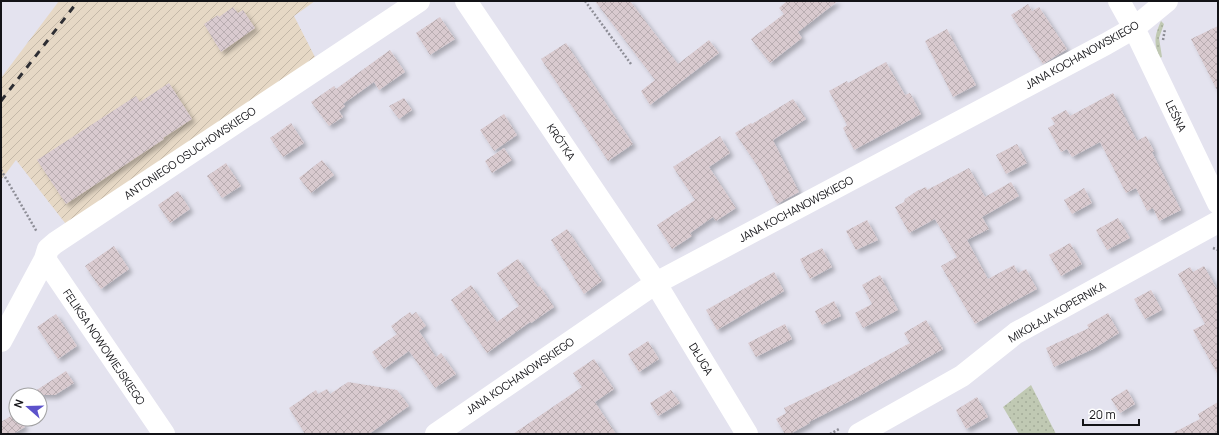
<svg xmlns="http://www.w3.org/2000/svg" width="1219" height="435" font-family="Manrope,sans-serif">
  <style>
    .industrial { fill: url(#industrial-furrows) }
    .grass { fill: url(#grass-dots) }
    .building { fill: url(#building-cross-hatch); filter: url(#shadow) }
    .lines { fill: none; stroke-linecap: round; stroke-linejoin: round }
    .path { stroke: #8d8d96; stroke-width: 2.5; stroke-dasharray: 2 2; stroke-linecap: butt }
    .minor { stroke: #fff; stroke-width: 22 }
    .rail { stroke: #2e2e33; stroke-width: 3; stroke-dasharray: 7 7; stroke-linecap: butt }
    .labels { text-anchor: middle; stroke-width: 3.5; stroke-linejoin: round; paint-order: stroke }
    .street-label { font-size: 11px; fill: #131317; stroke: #fff }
  </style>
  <defs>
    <pattern id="industrial-furrows" width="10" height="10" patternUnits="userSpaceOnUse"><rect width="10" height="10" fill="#e6d8c5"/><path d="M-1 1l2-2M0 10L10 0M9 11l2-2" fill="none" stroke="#c4b8a8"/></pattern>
    <pattern id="grass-dots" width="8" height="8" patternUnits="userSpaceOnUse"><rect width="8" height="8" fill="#c0c9b3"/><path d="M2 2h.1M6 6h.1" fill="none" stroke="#a4ac99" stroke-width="1.8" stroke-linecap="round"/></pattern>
    <pattern id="building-cross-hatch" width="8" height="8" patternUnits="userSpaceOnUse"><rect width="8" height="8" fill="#d9cacf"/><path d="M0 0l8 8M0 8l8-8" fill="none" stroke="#b9adb1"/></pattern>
    <filter id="shadow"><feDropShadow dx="3.5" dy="3.5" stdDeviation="2" flood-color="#0004"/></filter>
  </defs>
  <rect width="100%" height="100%" fill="#e4e3ef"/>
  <path class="industrial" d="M59,1H315L294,16L317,61L69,228L16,160L1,180V78Z"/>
  <path class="grass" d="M1161,21L1164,24L1159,38L1162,57L1159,58C1154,42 1154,37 1161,21Z
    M1031,385L1056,434H1019L1003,407Z"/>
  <path class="building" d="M595,1H630L678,64L709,40L719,53L650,105L641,91L655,80Z
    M787,1H838L798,32L802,38L770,63L751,39L784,14L779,8Z
    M1028,4L1032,11L1039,7L1067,49L1043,64L1011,15Z
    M233,7L238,13L243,10L255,28L221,52L204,24L218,15L219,17Z
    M440,17L455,39L430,55L416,33Z
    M1218,26V92L1191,39Z
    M947,29L976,85L953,97L925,41Z
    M566,43L633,144L608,161L541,59Z
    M390,50L405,72L379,90L374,82L343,104L345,106L339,111L343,117L329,126L311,102L334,86L336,89Z
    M886,62L905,95L910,93L921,114L854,150L843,128L847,125L829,91L847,81L848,83Z
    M169,83L192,119L163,138L164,139L66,204L37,160L136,96L140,102Z
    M1113,93L1137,141L1146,136L1154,151L1152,152L1181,210L1159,221L1153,208L1147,211L1136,188L1126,193L1100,142L1072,157L1067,149L1061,152L1048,128L1055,124L1051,118L1066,110L1070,116Z
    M404,98L412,110L399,119L389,106Z
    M793,99L806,119L773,140L799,192L777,204L758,167L735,133L751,123L752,124Z
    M504,114L517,135L494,151L480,130Z
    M291,123L304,143L283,157L270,138Z
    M720,136L730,153L709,167L736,208L716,221L713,217L690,233L692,236L672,249L657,225L695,200L673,167Z
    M1017,144L1027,163L1006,174L996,155Z
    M504,148L512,160L492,173L485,161Z
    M322,160L334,175L311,193L299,178Z
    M226,163L241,186L222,198L207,176Z
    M969,168L985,197L1011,182L1019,196L982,217L989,229L967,240L988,279L1014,265L1018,273L1026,269L1037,289L1002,308L975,324L941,266L957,257L935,219L909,233L895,207L904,202L905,199L917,191L926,187L927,190Z
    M1084,188L1092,203L1072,214L1064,200Z
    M178,191L190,209L170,223L158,205Z
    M1118,218L1130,238L1107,250L1096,230Z
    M867,220L878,240L856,250L846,231Z
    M567,229L602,281L584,294L551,240Z
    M1070,243L1082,264L1061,276L1049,255Z
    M114,246L129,269L101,289L85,266Z
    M822,248L832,267L810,279L800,259Z
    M518,259L538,287L540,286L554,307L531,323L530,322L487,353L451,300L471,285L497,322L519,306L497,273Z
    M1204,266L1218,291V375L1193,330L1205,324L1178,274L1190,267L1193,272Z
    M774,272L784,291L717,330L706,310Z
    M880,275L898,310L863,328L855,313L872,304L862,285Z
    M1151,290L1162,310L1145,319L1134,299Z
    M834,301L841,316L822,325L815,311Z
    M410,312L412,315L416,312L426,326L419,331L436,357L441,353L456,374L435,388L409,351L384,369L372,352L397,334L391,326Z
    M1108,313L1119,333L1093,349L1054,367L1046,348L1089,328L1087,325Z
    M56,314L77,346L58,359L37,327Z
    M926,320L943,349L854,399L809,422L810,423L790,434H785L776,419L786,413L784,408L844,379L910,343L904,333Z
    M785,324L792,339L756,357L748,343Z
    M648,341L659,359L639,372L628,354Z
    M594,359L614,389L595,402L616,434H513L582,387L573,373Z
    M66,371L74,383L55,395H29Z
    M348,382L397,390L409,406L369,434H305L289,408L316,390L318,394L327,389L330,394Z
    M1127,389L1135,404L1120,413L1111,399Z
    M671,390L680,403L658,416L650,403Z
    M977,397L988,417L966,429L956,410Z
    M1218,402V434H1171L1200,419L1198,414Z
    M16,413V419H20L25,427L13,434H1V422Z"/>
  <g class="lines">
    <path class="path" d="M585,1L631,64
      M1163,40L1165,29
      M1,170L37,232
      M1213,248L1218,250
      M830,434L839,429"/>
    <path class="minor" d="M466,1L650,274L747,434
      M1119,1L1134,28L1218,203
      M45,259L164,434
      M1,341L45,259L48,249L55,243L419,1
      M436,434L656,283L1106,44L1134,28L1167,1
      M859,434L962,376L1016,333L1218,222"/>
    <path class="rail" d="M1,101L78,1"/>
  </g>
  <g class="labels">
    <g class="street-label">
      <text transform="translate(1082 55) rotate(-29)" y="4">JANA KOCHANOWSKIEGO</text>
      <text transform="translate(1176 116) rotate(64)" y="4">LEŚNA</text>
      <text transform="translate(561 142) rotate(56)" y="4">KRÓTKA</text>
      <text transform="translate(190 153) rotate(-34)" y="4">ANTONIEGO OSUCHOWSKIEGO</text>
      <text transform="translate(796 209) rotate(-28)" y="4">JANA KOCHANOWSKIEGO</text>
      <text transform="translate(1057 312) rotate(-30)" y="4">MIKOŁAJA KOPERNIKA</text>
      <text transform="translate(104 347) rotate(56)" y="4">FELIKSA NOWOWIEJSKIEGO</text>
      <text transform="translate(701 359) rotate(59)" y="4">DŁUGA</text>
      <text transform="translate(520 376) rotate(-34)" y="4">JANA KOCHANOWSKIEGO</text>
    </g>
  </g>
  <rect width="1219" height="435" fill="none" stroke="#131317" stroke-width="4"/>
  <g transform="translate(28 407) rotate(290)"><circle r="19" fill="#ffffff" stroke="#a1a1a2"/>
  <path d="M0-3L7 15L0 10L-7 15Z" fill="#5c52cb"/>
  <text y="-6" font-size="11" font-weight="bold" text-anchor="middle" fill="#131317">N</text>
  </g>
  <path d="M1083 419v6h56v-6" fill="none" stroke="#131317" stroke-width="2"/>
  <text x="1089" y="419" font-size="12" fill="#131317" stroke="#ffffff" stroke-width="3" paint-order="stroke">20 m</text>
</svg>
